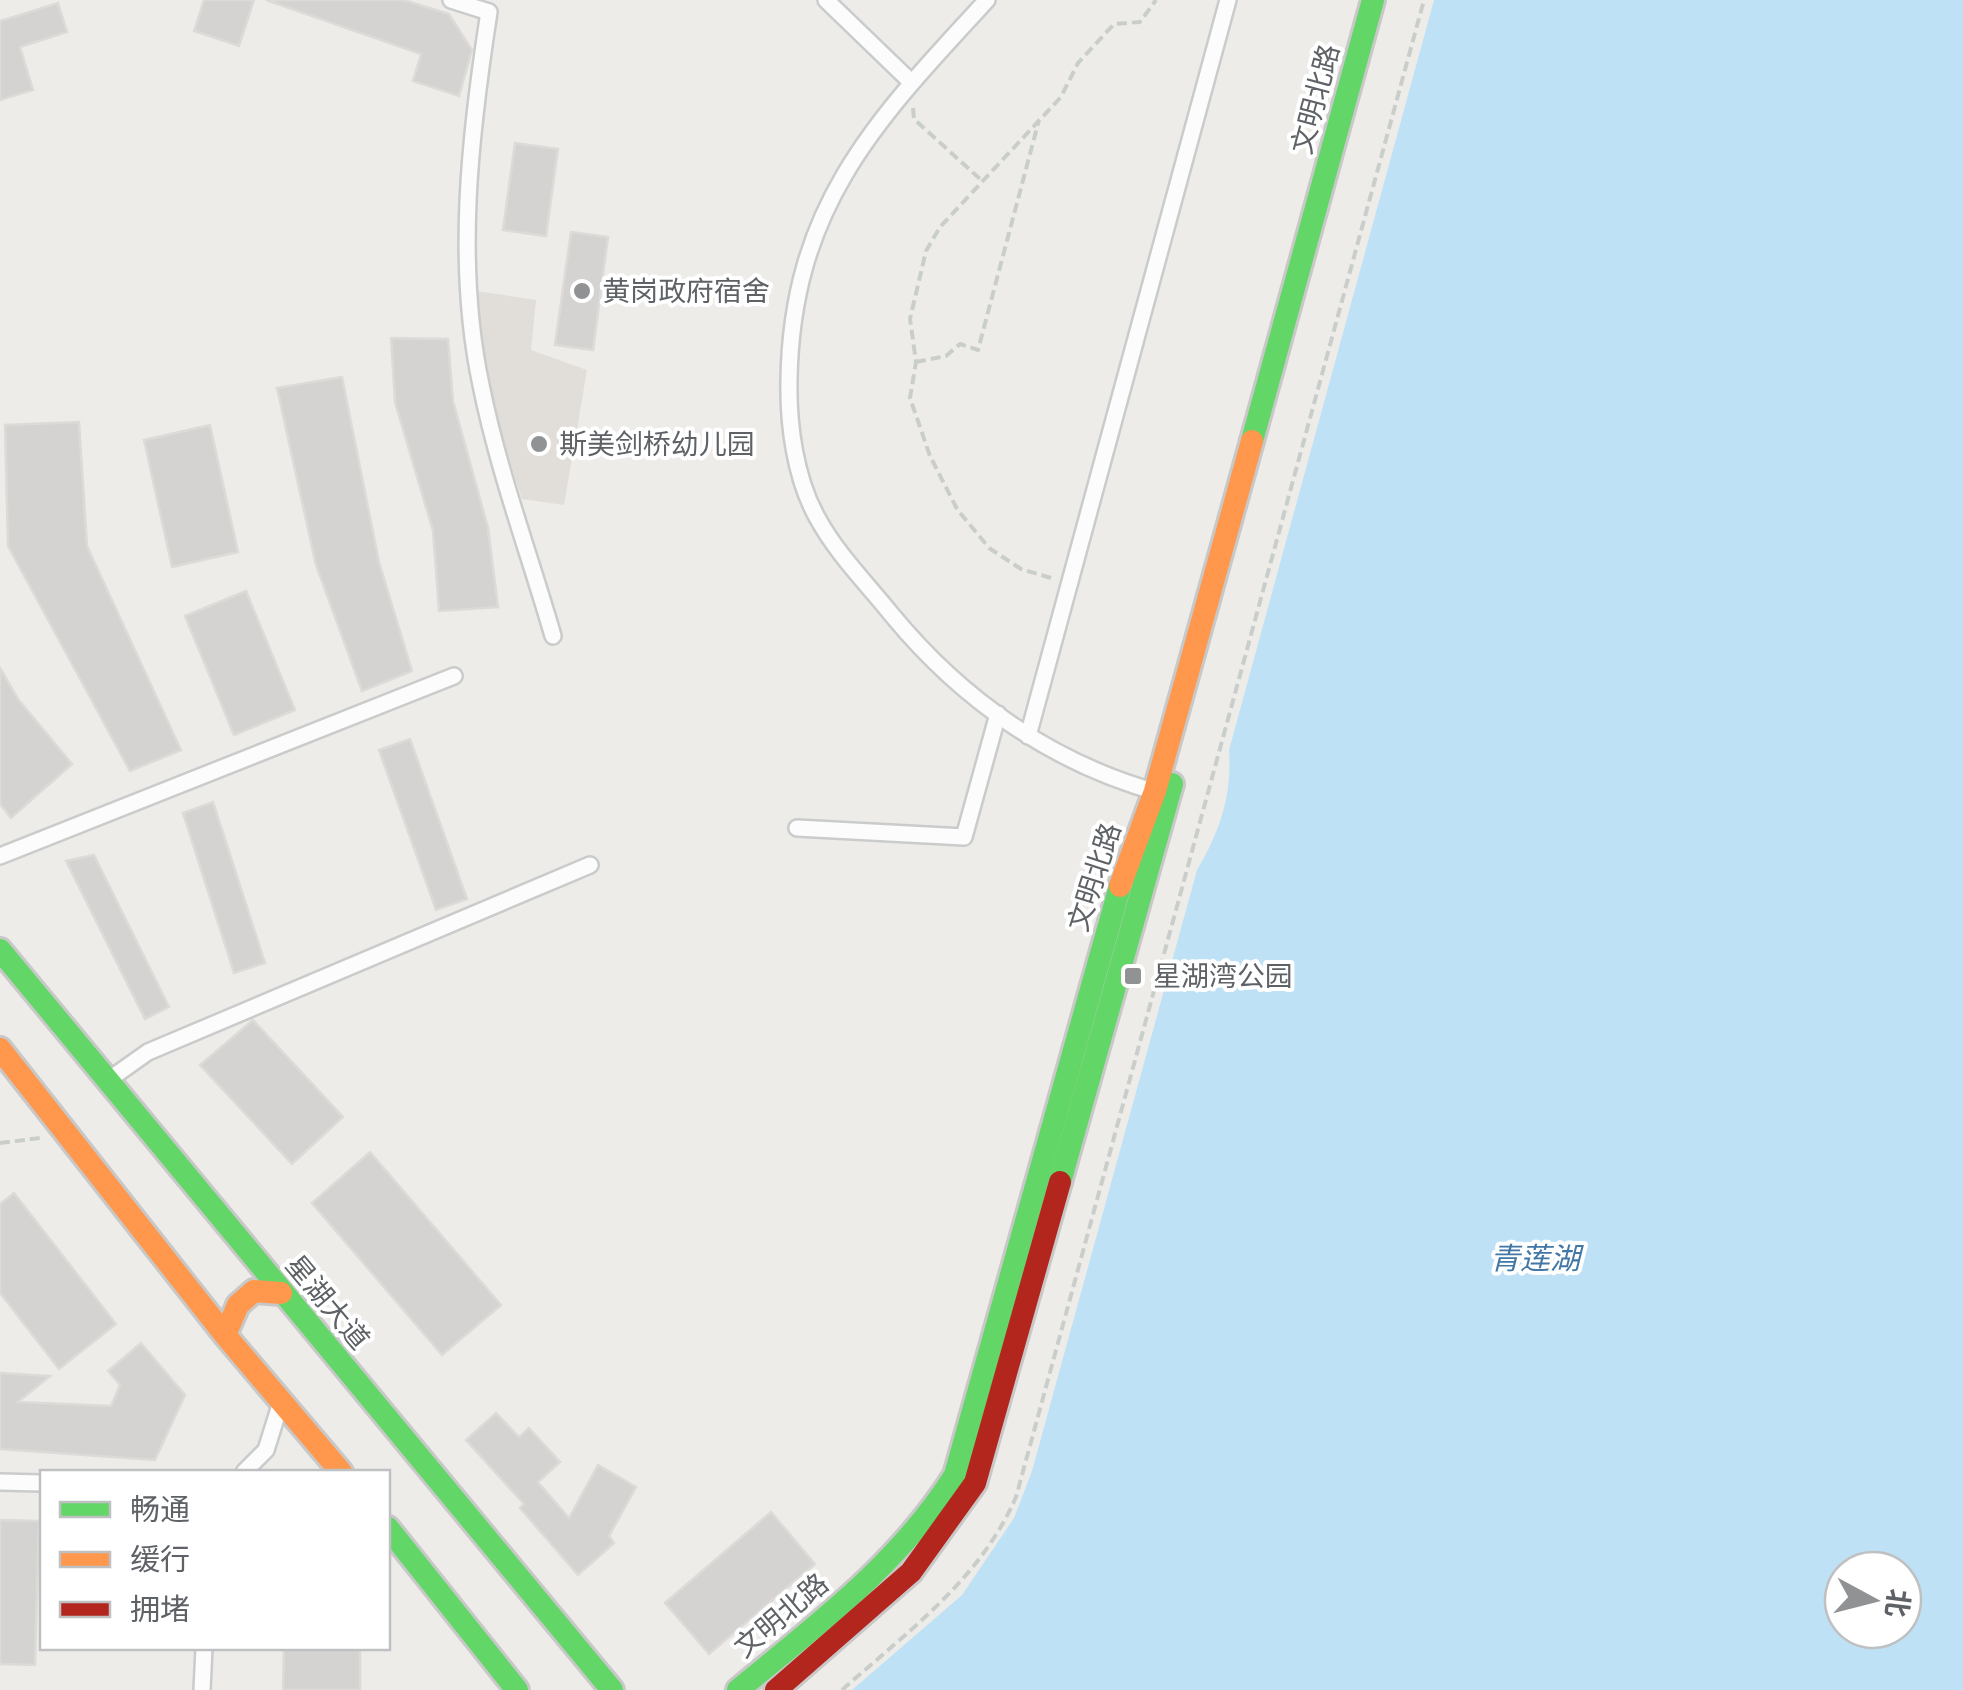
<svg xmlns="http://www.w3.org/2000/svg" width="1963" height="1690" font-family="Figtree,'Noto Sans SC',sans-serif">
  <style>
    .education { fill: #e1ded9 }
    .water { fill: #bee1f6; fill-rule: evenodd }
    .building { fill: #d5d3d2; stroke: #dddbd8; stroke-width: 2.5 }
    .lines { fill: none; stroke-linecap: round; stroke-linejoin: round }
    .street-casing { stroke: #cacbcb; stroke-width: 20 }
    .fast-casing { stroke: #c8c8c8; stroke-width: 28 }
    .slow-casing { stroke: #c8c8c8; stroke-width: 28 }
    .jam-casing { stroke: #c8c8c8; stroke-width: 28 }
    .path { stroke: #cacecb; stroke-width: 4; stroke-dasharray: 10 5; stroke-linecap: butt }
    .street { stroke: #fcfcfc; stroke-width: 15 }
    .fast { stroke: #63d668; stroke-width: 22 }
    .slow { stroke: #ff974d; stroke-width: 22 }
    .jam { stroke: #b3261e; stroke-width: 22 }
    .poi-dot { fill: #909294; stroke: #fff; stroke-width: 4 }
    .labels { text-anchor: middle; stroke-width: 8; stroke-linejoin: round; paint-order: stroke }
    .street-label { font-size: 28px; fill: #5e6266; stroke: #fff }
    .poi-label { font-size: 28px; fill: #5e6266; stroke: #fff; text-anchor: start }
    .water-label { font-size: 30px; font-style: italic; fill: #4377a6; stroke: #fff }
  </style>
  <rect width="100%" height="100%" fill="#eeece9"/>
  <path class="education" d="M476,291L536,300L531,350L587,370L564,505L522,499L486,389Z"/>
  <path class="water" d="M1434,0H1963V1690H852L962,1595L1014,1518L1032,1471L1197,870C1220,831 1232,796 1229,750ZM1843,1570H1903V1630H1843Z"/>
  <path class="building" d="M204,0H254L239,46L194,31Z
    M266,0H404L449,14L472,50L459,96L413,81L421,54Z
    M58,3L67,32L20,47L33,90L0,100V21Z
    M515,143L558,149L546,236L503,230Z
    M571,232L608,237L593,350L555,345Z
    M391,338L448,339L453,401L488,528L498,607L439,611L433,531L395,402Z
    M342,377L379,562L412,671L362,691L316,565L277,388Z
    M79,422L87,546L181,750L130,771L8,546L5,425Z
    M210,425L238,552L172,567L144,440Z
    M246,591L295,710L234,735L185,616Z
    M0,668L18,699L72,764L11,818L0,804Z
    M410,739L467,899L436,910L379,750Z
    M213,802L265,963L234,973L183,813Z
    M94,855L169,1007L145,1019L66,861Z
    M253,1020L343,1117L292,1164L200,1065Z
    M370,1152L501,1305L442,1355L312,1203Z
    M14,1193L116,1324L59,1369L0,1293V1204Z
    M141,1343L185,1395L155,1460L0,1449V1373L50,1376L18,1402L111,1406L120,1385L108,1371Z
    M496,1413L519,1437L529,1428L560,1462L538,1482L569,1518L598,1465L636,1487L609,1536L614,1543L578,1575L520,1508L524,1504L466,1440Z
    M771,1512L815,1564L709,1654L665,1603Z
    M0,1520L39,1521L35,1665L0,1664Z
    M284,1648H360V1690H283Z"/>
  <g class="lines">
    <g class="street-casing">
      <path id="street" d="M451,0L489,12
        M826,0L911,82
        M987,0C876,120 792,206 789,379C788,424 795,479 818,519C837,554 868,585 892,615C962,700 1053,764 1160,793
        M489,12C470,134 455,263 481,385C498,470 529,553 553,636
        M1028,736L1228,0
        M797,828L964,837L998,714
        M0,856L454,676
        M107,1081L148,1052L590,865
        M244,1472L266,1450L281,1402
        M0,1482L42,1483
        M202,1690L204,1648"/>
    </g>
    <g class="fast-casing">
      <path id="fast" d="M1252,441L1373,0
        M0,950L612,1690
        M1060,1182L1172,784
        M388,1528L517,1690
        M738,1690C818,1624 899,1564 955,1475L1120,886"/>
    </g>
    <g class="slow-casing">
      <path id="slow" d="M1120,886L1155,791L1252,441
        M0,1049L225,1335L341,1472
        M225,1335L238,1305L254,1291L281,1293"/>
    </g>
    <g class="jam-casing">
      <path id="jam" d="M776,1690L911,1572L975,1483L1060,1182"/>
    </g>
    <path class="path" d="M913,108L914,119L980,179
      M916,362L946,356L960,344L978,350L1039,120
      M1051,578L1021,569L989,548L957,509L930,456L910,398L916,362L910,319L926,251L940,227L1061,97L1078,63L1114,24L1140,22L1156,0
      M0,1143L40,1138
      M842,1690C908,1631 980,1580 1016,1497L1424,0"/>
    <use href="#street" class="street"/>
    <use href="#fast" class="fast"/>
    <use href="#slow" class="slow"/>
    <use href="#jam" class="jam"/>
  </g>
  <g class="poi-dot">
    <circle cx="582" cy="291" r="10"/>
    <circle cx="539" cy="444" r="10"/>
    <rect x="1123" y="966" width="20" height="20" rx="5"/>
  </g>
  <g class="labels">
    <g class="street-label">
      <text transform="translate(1315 99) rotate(-75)" y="10">文明北路</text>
      <text transform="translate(1094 877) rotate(-72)" y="10">文明北路</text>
      <text transform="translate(328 1302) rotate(50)" y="10">星湖大道</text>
      <text transform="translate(781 1615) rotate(-40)" y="10">文明北路</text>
    </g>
    <g class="poi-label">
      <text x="602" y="301">黄岗政府宿舍</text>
      <text x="559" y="454">斯美剑桥幼儿园</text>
      <text x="1153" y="986">星湖湾公园</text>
    </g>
    <g class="water-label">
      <text x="1535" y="1269">青莲湖</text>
    </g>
  </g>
  <rect x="40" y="1470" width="350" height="180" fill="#ffffff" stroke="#bfc0c2" stroke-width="2.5"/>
  <rect x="60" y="1502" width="50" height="15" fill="#63d668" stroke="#bfc0c2" stroke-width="2.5"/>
  <text x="130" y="1520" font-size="30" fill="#5e6266">畅通</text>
  <rect x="60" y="1552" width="50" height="15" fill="#ff974d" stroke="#bfc0c2" stroke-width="2.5"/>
  <text x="130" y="1570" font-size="30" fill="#5e6266">缓行</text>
  <rect x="60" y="1602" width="50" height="15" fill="#b3261e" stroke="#bfc0c2" stroke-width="2.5"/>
  <text x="130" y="1620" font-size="30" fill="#5e6266">拥堵</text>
  <g transform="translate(1873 1600) rotate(97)"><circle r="48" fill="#ffffff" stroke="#bfc0c2" stroke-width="2.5"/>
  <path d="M0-8L18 38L0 25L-18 38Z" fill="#909294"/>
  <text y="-15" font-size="28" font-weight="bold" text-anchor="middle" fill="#5e6266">北</text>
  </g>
</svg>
